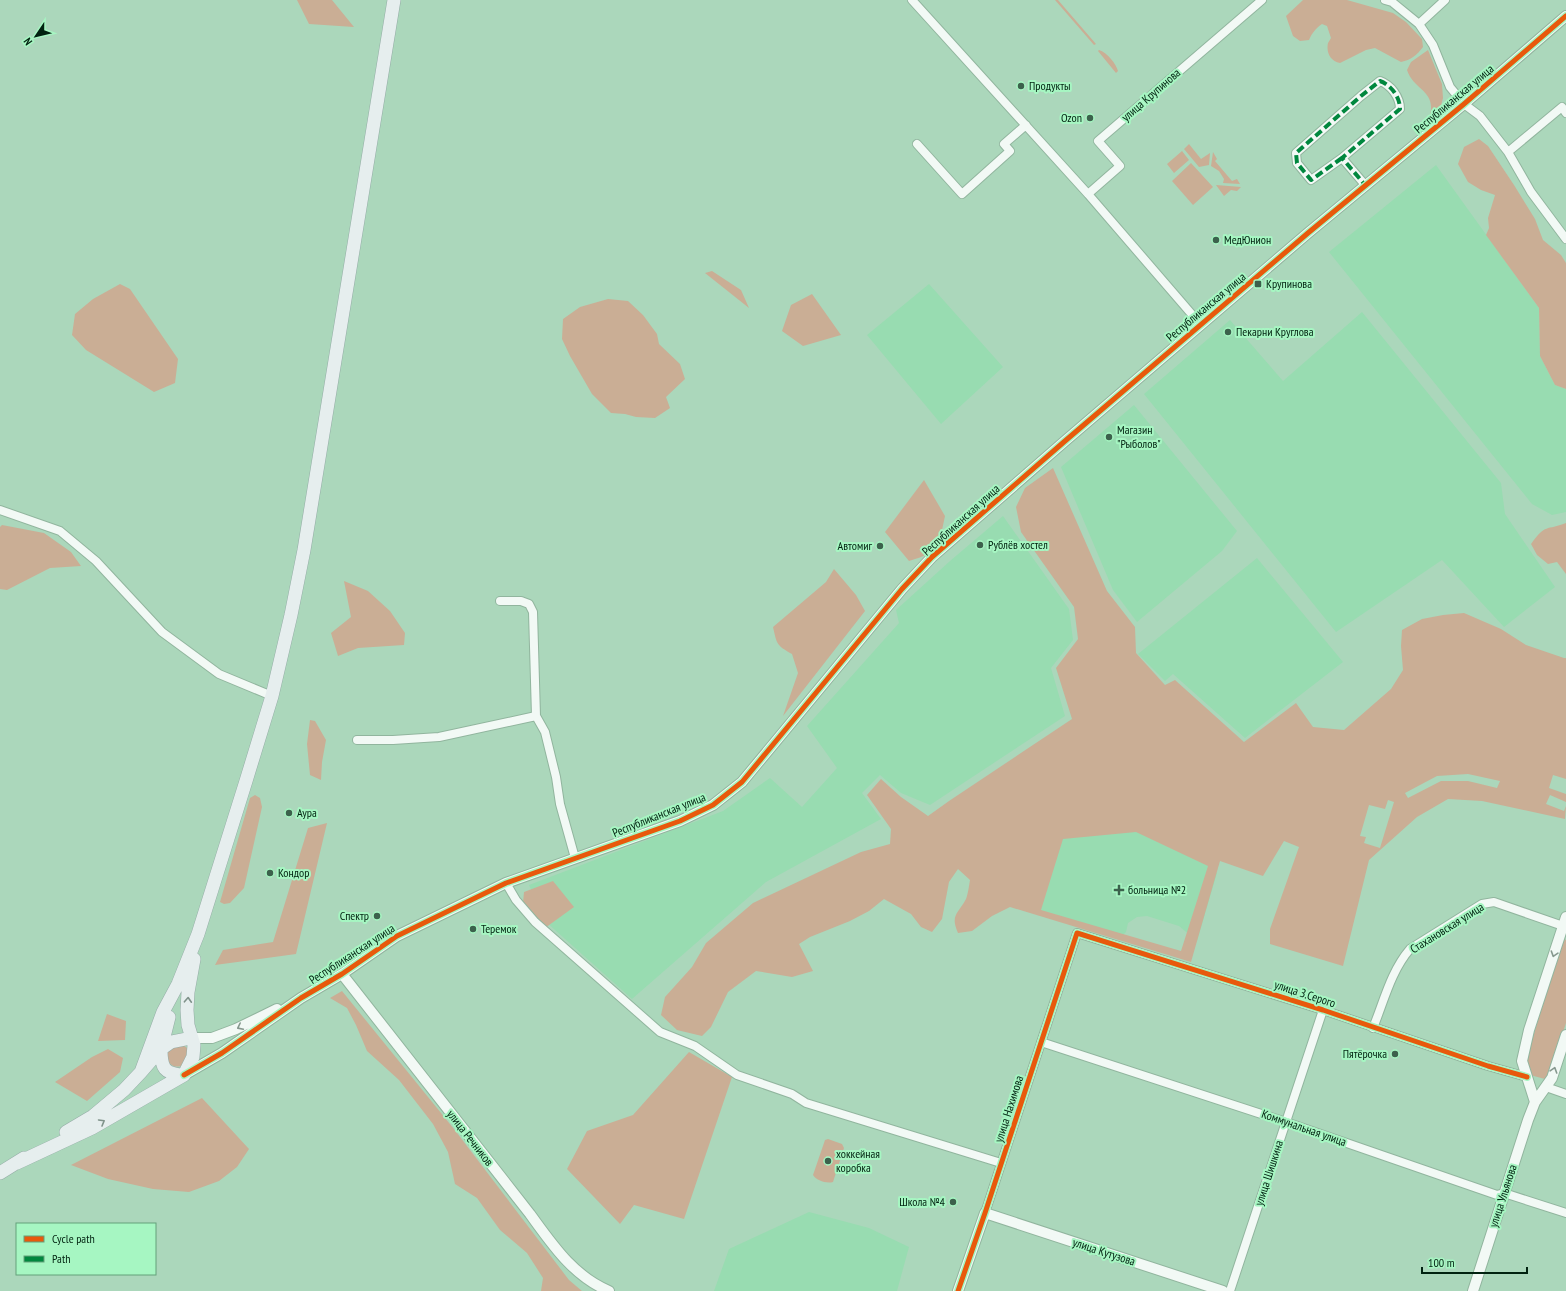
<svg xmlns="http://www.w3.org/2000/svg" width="1566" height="1291" font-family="'PT Sans Narrow',sans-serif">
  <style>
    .built { fill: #98dcb1 }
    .green { fill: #caae95; fill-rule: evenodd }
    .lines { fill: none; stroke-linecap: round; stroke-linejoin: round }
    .minor-casing { stroke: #91b59e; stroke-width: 10 }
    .tertiary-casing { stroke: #91b59e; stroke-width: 12 }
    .primary-casing { stroke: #94aca6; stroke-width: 14 }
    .minor { stroke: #f2f9f5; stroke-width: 8 }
    .tertiary { stroke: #f2f9f5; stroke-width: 10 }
    .primary { stroke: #e6eeee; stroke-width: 13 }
    .quiet { stroke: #00873e; stroke-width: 4; stroke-dasharray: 8 4; stroke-linecap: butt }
    .cycleway-casing { stroke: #a6f6c2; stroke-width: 8 }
    .cycleway { stroke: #e8590c; stroke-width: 5 }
    .oneway { stroke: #86988e }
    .oneway2 { stroke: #7f928a }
    .poi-dot { fill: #3c614c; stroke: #a6f6c2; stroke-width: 1.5 }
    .labels { text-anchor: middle; stroke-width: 4; stroke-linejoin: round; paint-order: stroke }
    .poi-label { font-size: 12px; fill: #012210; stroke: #a6f6c2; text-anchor: start }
    .street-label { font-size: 12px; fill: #012210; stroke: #a6f6c2 }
  </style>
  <rect width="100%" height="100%" fill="#abd7bb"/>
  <path class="built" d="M1436,165L1539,308L1540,356L1555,385L1566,389V512L1552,515L1532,504L1329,252Z
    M929,284L1003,367L941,424L867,335Z
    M1362,312L1501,483L1505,514L1555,587L1504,627L1442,560L1336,632L1144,394L1230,320L1283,381Z
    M1134,405L1237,531L1222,551L1137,622L1113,590L1061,467Z
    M1003,516L1069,609L1073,640L1051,668L1065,716L930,805L901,793L880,775L862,793L881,819L766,882L632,999L545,921L529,885L723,811L770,778L802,807L837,768L807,726L899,623L896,610L950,561Z
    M1257,558L1343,662L1245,738L1173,674L1165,681L1138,654Z
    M1156,819L1217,873L1197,941L1179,926L1147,916L1137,917L1128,923L1126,932L1121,937L1028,907L1063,833Z
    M809,1212L869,1228L909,1247L897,1291H714L729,1249Z"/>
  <path class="green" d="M297,0H332L354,27L309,24Z
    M1055,0H1058L1096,44L1094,45Z
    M1303,0H1347L1393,13L1406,22L1422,39L1423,47C1417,55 1411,60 1401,62L1375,48L1366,50L1340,63C1330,61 1326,52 1328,43L1331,38L1327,26L1322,24C1316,28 1312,33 1309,40L1300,41L1293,36L1286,16Z
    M1099,50C1107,52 1116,64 1118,71L1116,73L1098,51Z
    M1428,50L1442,84L1443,98L1438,117L1433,119L1430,115C1436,90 1414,91 1407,70L1411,62Z
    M1479,139L1488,146L1514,185L1535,219L1543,240L1561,255L1566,263V389L1555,385L1540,356L1539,308L1486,235L1489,228L1488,218L1495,195L1481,190L1468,182L1458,164L1464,147Z
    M1189,144L1201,159L1210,153L1209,165L1199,167L1184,149Z
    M1182,151L1189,160L1174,173L1167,164Z
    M1213,152L1217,159L1215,161L1232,181L1237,179L1240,184L1223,183L1224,179L1219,171L1211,166Z
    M1191,163L1213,187L1193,205L1172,181Z
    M1216,185L1241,187L1237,191L1231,190L1224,196Z
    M712,271L741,290L749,308L705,273Z
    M120,284L130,289L178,359L175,383L154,392L86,350L72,335L75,314L93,299Z
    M812,294L841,335L803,346L782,331L791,305Z
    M608,299L628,301L643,315L657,334L659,344L680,364L685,379L666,397L670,408L655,418L636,417L625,414L611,413L592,394L570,356L562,339L563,319L580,307Z
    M1053,468L1107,591L1135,627L1136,653L1165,685L1175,680L1244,742L1296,703L1313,727L1344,730L1391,689L1403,670L1401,646L1402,630L1422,619L1443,615L1464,613L1501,629L1526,645L1564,658H1566V779L1553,775L1549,788L1566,794V802L1550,795L1546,804L1564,811L1566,806L1565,819L1482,801L1448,799L1417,817L1369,860L1343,966L1270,944V929L1299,847L1284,841L1263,876L1220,861L1191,962L1010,907L992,916L972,931L958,933C950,915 958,914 966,899C968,894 969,886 970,880L958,869L949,882L942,919L932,932L921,927L911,914L884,899L869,911L850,921L810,937L799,944L813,971L792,977L756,971L728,992L711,1027L702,1036L677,1030L661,1015L665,997L692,967L706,943L753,903L861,852L890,844L891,829L867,795L881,779L901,797L928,816L949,801L1072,719L1056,668L1078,639L1074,607L1021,532L1016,507L1025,488ZM1468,774L1500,781L1497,788L1468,781H1441L1408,798L1405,793L1437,776ZM1388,800L1394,802L1380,848L1364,843L1366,837L1360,836L1369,805L1385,809ZM1136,832L1208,866L1181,951L1041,910L1063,839Z
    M924,480L945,516C939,544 940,552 909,561L885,532Z
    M1566,523V574L1557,562L1548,564L1537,555L1531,544C1546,523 1546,531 1566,523Z
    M2,525L44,533L71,552L81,566L50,568L7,590L0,589V527Z
    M834,569L856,595L865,611L783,716L798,673L792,654C776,645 777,644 773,627L826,582Z
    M344,581L368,591L390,611L405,633L404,645L358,648L338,656L331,633L351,617Z
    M310,720L315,721L326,740L322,762L321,780L310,775L307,744Z
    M255,795L260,798L262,807L244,888L230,903L224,904L220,902L250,798Z
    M327,823L296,954L215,965L223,950L273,942L308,828Z
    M553,881L574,907L545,928L523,903L524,892Z
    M1562,938L1566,940V1023L1550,1072L1545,1079L1530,1075L1526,1061Z
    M342,991L454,1129L569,1280L582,1291H541L543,1278L527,1253L500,1230L477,1198L455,1184L448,1152L433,1124L399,1080L367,1051L356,1025L347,1008L330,998Z
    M107,1014L126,1021L125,1040L98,1041Z
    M183,1045L187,1048L189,1053L184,1065C176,1068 172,1067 167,1060L168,1048Z
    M108,1049L123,1058L120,1072L87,1101L55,1082L92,1057Z
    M689,1052L732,1077L684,1219L634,1205L620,1224L567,1169L587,1131L633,1115Z
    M202,1098L249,1149L237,1167L219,1181L189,1192L153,1189L108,1179L71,1165Z
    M828,1139L842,1144L844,1148L833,1182C826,1184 816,1180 813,1175L825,1140Z"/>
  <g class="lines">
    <g class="minor-casing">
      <path id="minor" d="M912,0L1088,194L1201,325
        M1385,0L1392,2L1419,24L1433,45L1450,87L1464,104L1480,116L1508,152L1531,192L1566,239
        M1419,24L1445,0
        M917,144L962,194L1010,151L1004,144L1026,125
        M1508,152L1562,107L1566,113
        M1342,158L1311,180L1297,163L1296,153L1361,96L1380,81C1391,85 1400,97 1400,109L1342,158L1366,186
        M1088,194L1120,166L1098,141L1262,0
        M0,510L60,531L96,561L162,632L219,674L272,696
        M500,601H521L529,604L533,612L536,716L545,732L556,777L560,804L575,858
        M357,740H393L439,737L536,716
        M506,883L516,900L535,922L660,1032L695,1046L737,1075L792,1094L806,1103L1001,1163
        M1373,1028C1384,1001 1391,971 1410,949L1482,904L1494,902L1566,927
        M1041,1042L1286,1122L1497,1195L1504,1193L1566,1213
        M1546,1087L1566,1094
        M985,1213L1077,933L1323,1010L1488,1066L1527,1077
        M1230,1291L1323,1010"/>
    </g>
    <g class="tertiary-casing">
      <path id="tertiary" d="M342,974L530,1214C552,1244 573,1276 609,1291
        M191,1038H212L236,1029L277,1009
        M184,1075L222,1053L301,998L342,974L397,936L506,883L680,821L713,805L742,782L902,589L932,557L1065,441L1308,233L1464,104L1566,16
        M1535,1102L1522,1061L1529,1030L1566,917
        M958,1291L985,1213L1223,1291
        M1473,1291L1528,1120L1535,1102L1552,1078L1566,1035"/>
    </g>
    <g class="primary-casing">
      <path id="primary" d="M141,1072L163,1012L178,984L198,934L246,781L272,696L291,615L304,550L394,0
        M184,1075C164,1074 161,1068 161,1049L171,1042L191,1038
        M66,1132L93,1116L124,1090L141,1072L161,1049L169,1017
        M17,1163L92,1128L184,1075L193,1057L194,1045L188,1025L187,1010L188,992L194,959
        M0,1173L24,1158"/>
    </g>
    <use href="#minor" class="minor"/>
    <use href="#tertiary" class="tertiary"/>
    <use href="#primary" class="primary"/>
    <path class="quiet" d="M1342,158L1311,180L1297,163L1296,153L1361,96L1380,81C1391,85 1400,97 1400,109L1342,158L1366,186"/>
    <g class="cycleway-casing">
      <path id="cycleway" d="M184,1075L222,1053L301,998L342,974L397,936L506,883L680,821L713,805L742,782L902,589L932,557L1065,441L1308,233L1464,104L1566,16
        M958,1291L985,1213L1077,933L1323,1010L1488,1066L1527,1077"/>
    </g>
    <use href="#cycleway" class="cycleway"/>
  </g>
  <defs><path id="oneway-chevron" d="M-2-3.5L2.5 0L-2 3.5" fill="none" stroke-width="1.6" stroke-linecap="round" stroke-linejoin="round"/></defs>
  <g class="oneway">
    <use href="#oneway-chevron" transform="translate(1554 954) rotate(108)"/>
    <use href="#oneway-chevron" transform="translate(240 1027) rotate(153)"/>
    <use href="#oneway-chevron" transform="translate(1554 1070) rotate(-72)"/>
  </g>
  <g class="oneway2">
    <use href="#oneway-chevron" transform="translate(188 1000) rotate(-87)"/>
    <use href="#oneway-chevron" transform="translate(102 1122) rotate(-30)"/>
  </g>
  <g class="poi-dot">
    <circle cx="1021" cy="86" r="4"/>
    <circle cx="1090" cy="118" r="4"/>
    <circle cx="1216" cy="240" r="4"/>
    <rect x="1254" y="280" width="8" height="8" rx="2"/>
    <circle cx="1228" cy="332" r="4"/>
    <circle cx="1109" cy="437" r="4"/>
    <circle cx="980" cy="545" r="4"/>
    <circle cx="880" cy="546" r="4"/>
    <circle cx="289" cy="813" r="4"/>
    <circle cx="270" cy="873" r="4"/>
    <path d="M1117 884h4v4h4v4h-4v4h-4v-4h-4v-4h4z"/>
    <circle cx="377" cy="916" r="4"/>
    <circle cx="473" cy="929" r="4"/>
    <circle cx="1395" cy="1054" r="4"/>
    <circle cx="828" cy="1161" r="4"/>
    <circle cx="953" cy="1202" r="4"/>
  </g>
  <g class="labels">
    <g class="poi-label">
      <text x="1029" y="90">Продукты</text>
      <text x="1082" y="122" text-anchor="end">Ozon</text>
      <text x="1224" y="244">МедЮнион</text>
      <text x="1266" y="288">Крупинова</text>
      <text x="1236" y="336">Пекарни Круглова</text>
      <text x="1117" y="434">Магазин<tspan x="1117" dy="14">"Рыболов"</tspan></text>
      <text x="988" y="549">Рублёв хостел</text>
      <text x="872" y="550" text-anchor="end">Автомиг</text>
      <text x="297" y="817">Аура</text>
      <text x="278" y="877">Кондор</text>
      <text x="1128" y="894">больница №2</text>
      <text x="369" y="920" text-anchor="end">Спектр</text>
      <text x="481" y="933">Теремок</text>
      <text x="1387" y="1058" text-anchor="end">Пятёрочка</text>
      <text x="836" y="1158">хоккейная<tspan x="836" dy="14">коробка</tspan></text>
      <text x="945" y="1206" text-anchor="end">Школа №4</text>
    </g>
    <g class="street-label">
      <text transform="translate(1151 95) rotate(-41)" y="4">улица Крупинова</text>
      <text transform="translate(1454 99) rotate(-40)" y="4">Республиканская улица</text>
      <text transform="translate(1206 307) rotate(-40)" y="4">Республиканская улица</text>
      <text transform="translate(961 520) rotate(-42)" y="4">Республиканская улица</text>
      <text transform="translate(659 815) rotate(-22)" y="4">Республиканская улица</text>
      <text transform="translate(1447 928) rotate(-32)" y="4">Стахановская улица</text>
      <text transform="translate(352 954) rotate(-33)" y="4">Республиканская улица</text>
      <text transform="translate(1305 994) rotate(18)" y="4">улица З.Серого</text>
      <text transform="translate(1009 1109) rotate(-72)" y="4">улица Нахимова</text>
      <text transform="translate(1304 1128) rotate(19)" y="4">Коммунальная улица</text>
      <text transform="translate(470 1138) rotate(52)" y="4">улица Речников</text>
      <text transform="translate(1269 1173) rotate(-72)" y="4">улица Шишкина</text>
      <text transform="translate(1503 1196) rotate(-72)" y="4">улица Ульянова</text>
      <text transform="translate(1104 1252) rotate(18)" y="4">улица Кутузова</text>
    </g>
  </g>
  <rect x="16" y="1223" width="140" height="52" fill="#a6f6c2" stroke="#64a17b"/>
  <rect x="24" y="1236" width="20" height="6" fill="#e8590c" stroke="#64a17b"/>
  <text x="52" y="1243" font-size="12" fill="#012210">Cycle path</text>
  <rect x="24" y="1256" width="20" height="6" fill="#00873e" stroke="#64a17b"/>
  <text x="52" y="1263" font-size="12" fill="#012210">Path</text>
  <g transform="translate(36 36) rotate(235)" stroke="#a6f6c2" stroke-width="3" paint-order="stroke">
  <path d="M0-3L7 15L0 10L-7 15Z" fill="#012210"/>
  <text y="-6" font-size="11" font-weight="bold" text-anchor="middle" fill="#012210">N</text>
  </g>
  <path d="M1422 1267v6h105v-6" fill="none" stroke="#012210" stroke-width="2"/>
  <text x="1428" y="1267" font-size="12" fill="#012210" stroke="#a6f6c2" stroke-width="3" paint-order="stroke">100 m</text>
</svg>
